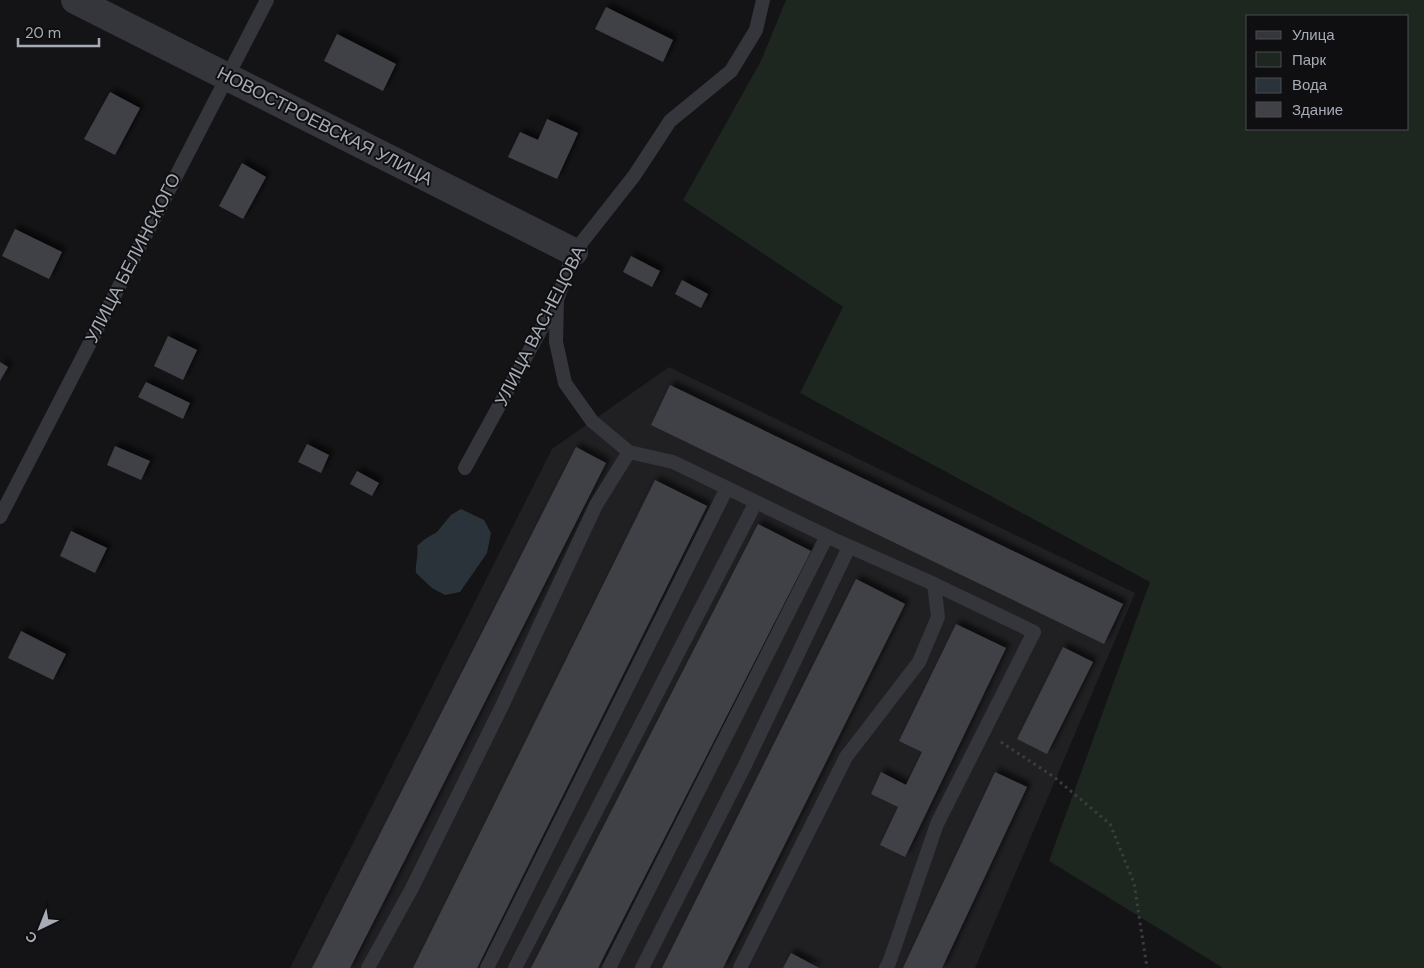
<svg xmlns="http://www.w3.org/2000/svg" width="1424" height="968" font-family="'DM Sans',sans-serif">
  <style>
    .built { fill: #202023 }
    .green { fill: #1e2620; fill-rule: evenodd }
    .water { fill: #2b333a }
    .building { fill: #404146; filter: url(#shadow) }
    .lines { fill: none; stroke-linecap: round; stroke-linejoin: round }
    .path { stroke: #3b3d42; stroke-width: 3; stroke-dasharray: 2.5 4; stroke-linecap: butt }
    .lane { stroke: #35363b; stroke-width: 14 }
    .street { stroke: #35363b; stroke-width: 28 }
    .labels { text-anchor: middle; stroke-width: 4; stroke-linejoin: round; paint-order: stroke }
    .street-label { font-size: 18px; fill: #a6abb6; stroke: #0f0f11 }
  </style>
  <defs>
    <filter id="shadow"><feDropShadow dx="4.5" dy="-4.5" stdDeviation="2.5" flood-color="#0009"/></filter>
  </defs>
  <rect width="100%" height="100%" fill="#141416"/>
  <path class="built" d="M669,367L1135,593L975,968H290L552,449Z"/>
  <path class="green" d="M786,0H1424V968H1223L1049,861L1150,582L800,393L843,307L683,200L761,61ZM1248,16H1408V129H1248Z"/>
  <path class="water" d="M461,509L484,520L491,533L487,553L460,592L445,595L432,588L416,573C415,563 419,555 417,546L425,539L437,532L451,515Z"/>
  <path class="building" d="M606,7L673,40L663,62L595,29Z
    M337,34L396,64L383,91L324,61Z
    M110,92L140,108L115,155L84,139Z
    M547,119L578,133L557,179L508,157L520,132L538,140Z
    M242,163L266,177L243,219L219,206Z
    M15,229L62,252L49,279L2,256Z
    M631,256L660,271L652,287L623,272Z
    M682,280L708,294L701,308L675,294Z
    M168,336L197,350L183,380L154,366Z
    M0,362L8,367L0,381Z
    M146,382L190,403L183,419L138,397Z
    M670,385L1123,604L1104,644L651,425Z
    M307,444L329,455L321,473L298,462Z
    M115,446L150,461L141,480L107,465Z
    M576,447L606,463L350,968H312Z
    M357,471L379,483L372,496L350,484Z
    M655,480L707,506L477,968H413Z
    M758,524L811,551L598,968H531Z
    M71,531L107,548L95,573L60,556Z
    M856,579L905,604L723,968H662Z
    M956,624L1006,648L905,857L880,845L898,807L871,794L881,772L906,785L922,752L899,741Z
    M21,631L66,654L53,680L8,658Z
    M1063,647L1093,662L1047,754L1017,739Z
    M995,772L1027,787L942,968H903Z
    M791,953L819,968H783Z"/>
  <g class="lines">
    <path class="path" d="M1001,742L1054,777L1110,824L1134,883L1147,968"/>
    <path class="lane" d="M557,300L556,342L565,383L592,421L629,452L673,462L837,541L934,584L1034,632L937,824L889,963L886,968
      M465,468L557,300L574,252L634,176L670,121L731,71L756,30L763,0
      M0,517L267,0
      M368,968L412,888L502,706L596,505L629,452
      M487,968L727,488
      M515,968L756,502
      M609,968L827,536
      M642,968L746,763L849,547
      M740,968L846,757L919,662L938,617L934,584"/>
    <path class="street" d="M75,0L574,252"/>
  </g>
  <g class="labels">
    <g class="street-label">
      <text transform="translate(325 126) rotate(27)" y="6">НОВОСТРОЕВСКАЯ УЛИЦА</text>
      <text transform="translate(133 258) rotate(-63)" y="6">УЛИЦА БЕЛИНСКОГО</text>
      <text transform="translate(540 326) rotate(-63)" y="6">УЛИЦА ВАСНЕЦОВА</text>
    </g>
  </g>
  <rect x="1246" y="15" width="162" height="115" fill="#0f0f11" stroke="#4b4d53"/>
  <rect x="1256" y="31" width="25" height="8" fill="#35363b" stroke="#4b4d53"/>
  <text x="1292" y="40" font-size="15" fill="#a6abb6">Улица</text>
  <rect x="1256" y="52" width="25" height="15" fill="#1e2620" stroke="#4b4d53"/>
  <text x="1292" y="65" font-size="15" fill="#a6abb6">Парк</text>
  <rect x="1256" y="78" width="25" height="15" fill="#2b333a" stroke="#4b4d53"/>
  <text x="1292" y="90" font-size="15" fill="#a6abb6">Вода</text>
  <rect x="1256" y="102" width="25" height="15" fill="#404146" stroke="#4b4d53"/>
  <text x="1292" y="115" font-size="15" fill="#a6abb6">Здание</text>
  <g transform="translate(40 928) rotate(223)" stroke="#0f0f11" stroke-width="4" paint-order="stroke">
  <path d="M0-4L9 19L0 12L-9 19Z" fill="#a6abb6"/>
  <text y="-8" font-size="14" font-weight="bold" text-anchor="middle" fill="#a6abb6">С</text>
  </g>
  <path d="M18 38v8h81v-8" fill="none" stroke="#a6abb6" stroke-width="2.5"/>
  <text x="25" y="38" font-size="15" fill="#a6abb6" stroke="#0f0f11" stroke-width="4" paint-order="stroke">20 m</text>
</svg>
